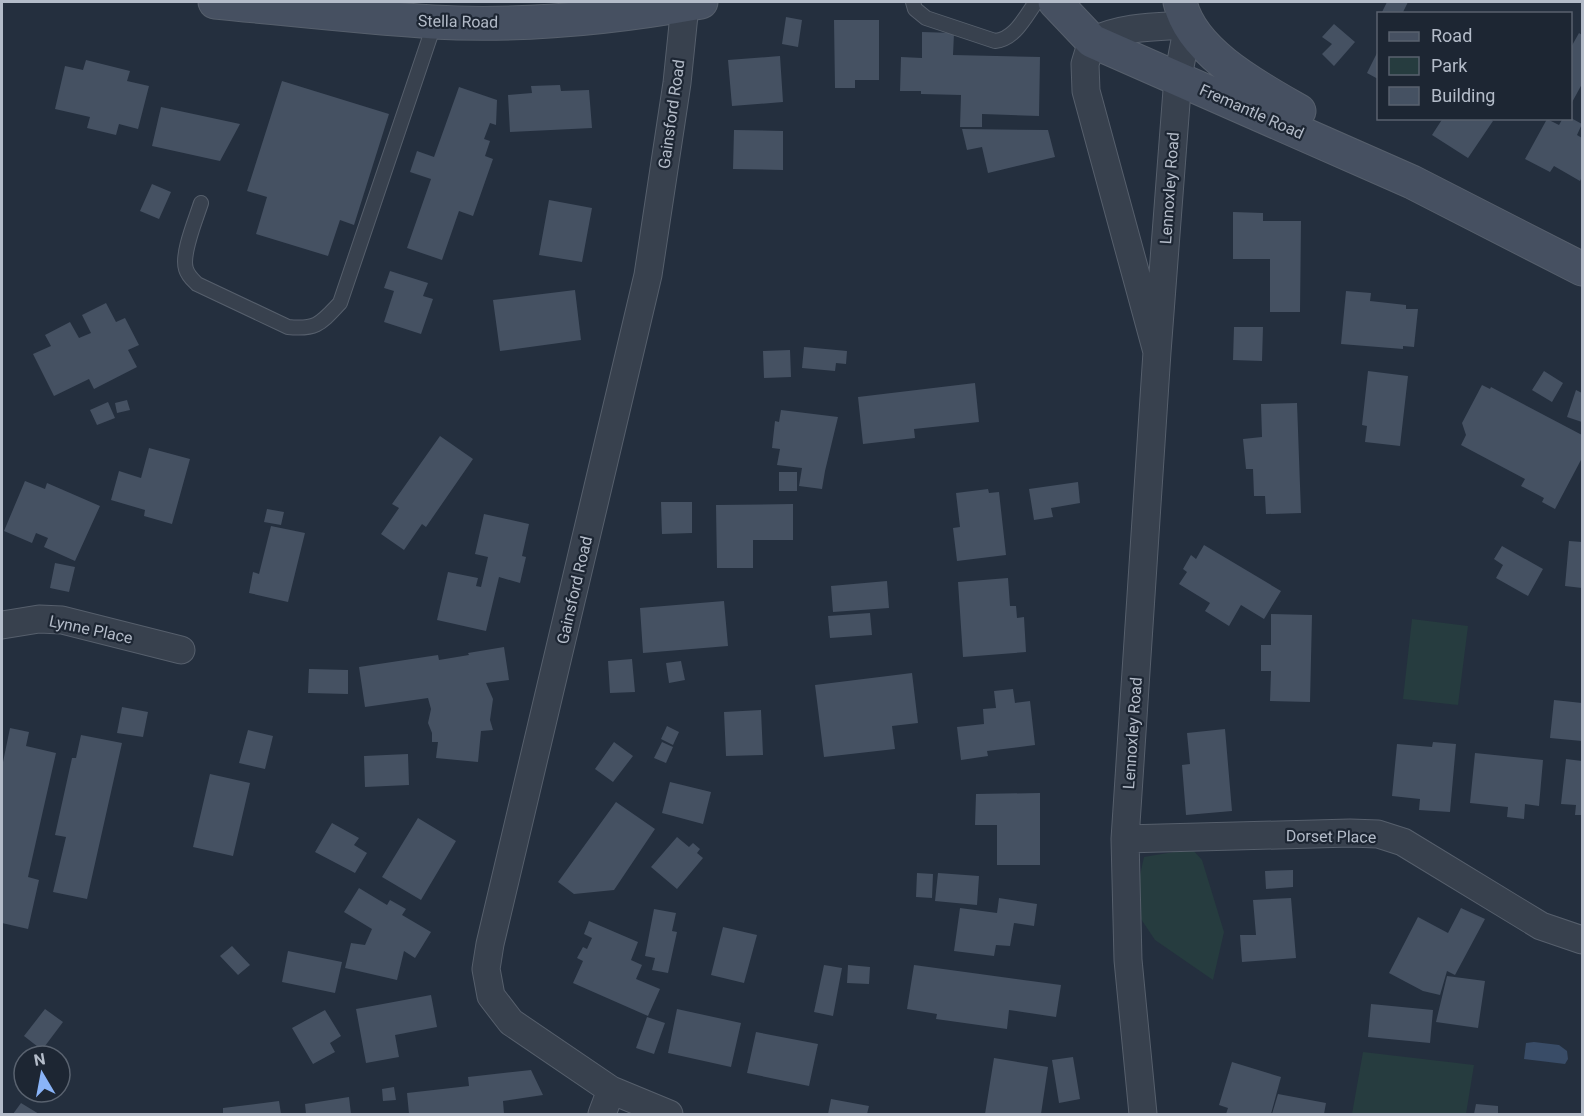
<svg xmlns="http://www.w3.org/2000/svg" width="1584" height="1116" font-family="Roboto,sans-serif">
  <style>
    .green { fill: #263c3f }
    .water { fill: #394c67 }
    .building { fill: #455162 }
    .lines { fill: none; stroke-linecap: round; stroke-linejoin: round }
    .lane-casing { stroke: #565f6c; stroke-width: 16 }
    .street-casing { stroke: #565f6c; stroke-width: 29 }
    .secondary-casing { stroke: #565f6c; stroke-width: 35 }
    .lane { stroke: #38414e; stroke-width: 14 }
    .street { stroke: #38414e; stroke-width: 27 }
    .secondary { stroke: #465061; stroke-width: 33 }
    .labels { text-anchor: middle; stroke-width: 4.5; stroke-linejoin: round; paint-order: stroke }
    .street-label { font-size: 16px; fill: #b4bcc9; stroke: #1d2633 }
  </style>
  <rect width="100%" height="100%" fill="#242f3e"/>
  <path class="green" d="M1412,619L1468,626L1458,705L1403,699Z
    M1192,849L1202,860L1224,932L1213,980L1155,940L1133,907L1144,857Z
    M1363,1052L1474,1065L1466,1114H1352Z"/>
  <path class="water" d="M1534,1042L1559,1045L1567,1051L1568,1059L1565,1064L1524,1059L1526,1043Z"/>
  <path class="building" d="M1387,2H1408L1402,14H1381Z
    M786,17L802,20L798,47L782,44Z
    M834,20H879V80H855V88H835Z
    M1334,24L1355,42L1334,66L1322,54L1332,44L1322,37Z
    M922,32L954,33L953,55L1040,57L1039,116L982,114V127H960L961,95L921,94V91H900L901,57L922,58Z
    M1579,33L1582,35V84L1570,106V49Z
    M1378,51V79L1367,73Z
    M780,56L783,102L732,106L728,60Z
    M86,60L130,71L127,81L149,86L138,129L119,124L116,135L87,128L90,117L55,109L65,66L83,70Z
    M282,81L389,114L354,225L340,220L328,256L256,234L267,197L247,191Z
    M560,85L561,91L589,90L592,128L510,132L508,95L532,93L531,86Z
    M459,87L497,100L496,125L490,123L484,139L490,141L485,156L493,159L473,216L459,211L442,260L407,248L431,179L410,172L417,151L434,157Z
    M161,107L240,124L220,161L152,146Z
    M1443,118H1489L1493,121L1468,158L1432,135Z
    M1563,118H1571L1582,124L1577,135L1582,138V177L1580,181L1554,166L1550,172L1525,159L1547,119L1559,125Z
    M962,129L1048,130L1055,157L988,173L982,147L967,150Z
    M734,130L783,131V170L733,169Z
    M152,184L171,192L159,219L140,211Z
    M549,200L592,208L582,262L539,255Z
    M1233,212L1263,213V221H1301L1300,312H1270V259H1233Z
    M390,271L428,283L423,296L433,299L421,334L384,322L394,291L384,288Z
    M575,290L581,340L500,351L493,300Z
    M1346,291L1371,293L1370,301L1406,305V309H1418L1414,347L1403,346V349L1341,344Z
    M106,303L116,322L125,318L139,345L128,350L137,367L94,389L89,379L54,396L33,354L51,346L45,335L70,322L79,338L91,333L82,315Z
    M1234,327H1263L1262,361L1233,360Z
    M804,347L847,351L846,364L836,363L835,371L802,368Z
    M790,350L791,377L764,378L763,351Z
    M1368,371L1408,376L1400,446L1365,442L1367,426L1362,425Z
    M1544,371L1563,383L1552,402L1532,390Z
    M975,383L979,422L914,429L915,438L863,444L858,397Z
    M1482,385L1490,389L1491,387L1582,435V458L1555,509L1542,502L1544,498L1521,486L1525,479L1461,445L1466,435L1462,423Z
    M1576,390L1582,393V422L1567,417Z
    M127,400L130,410L117,413L115,403Z
    M108,402L115,418L97,425L90,410Z
    M1297,403L1301,513L1266,514L1265,496H1254L1253,469H1246L1243,439L1262,437L1261,404Z
    M781,410L838,417L825,471L822,489L799,486L802,468L777,465L780,449L772,448L775,421L779,422Z
    M440,436L473,459L426,527L422,524L404,550L381,534L399,508L392,504Z
    M149,448L190,459L172,524L144,516L145,510L111,500L119,471L141,478Z
    M779,472H797V491H779Z
    M25,481L45,489L47,483L100,506L75,561L44,547L48,538L36,533L32,543L4,531Z
    M1078,482L1080,503L1051,508L1053,517L1034,520L1029,489Z
    M988,489L989,493L999,492L1006,555L957,561L953,528L960,527L956,493Z
    M661,502H692V533L662,534Z
    M793,504V540H753V568H717L716,505Z
    M267,509L284,512L281,525L264,522Z
    M484,514L529,524L522,556L526,557L520,583L499,577L486,631L437,620L448,572L478,578L476,586L481,587L488,557L475,554Z
    M271,526L305,533L288,602L249,593L253,572L259,574Z
    M1569,541L1582,542V588L1565,586Z
    M1204,545L1281,591L1264,619L1241,605L1229,626L1205,611L1210,603L1179,584L1187,572L1183,569L1191,555L1196,559Z
    M1502,546L1543,569L1528,596L1496,578L1503,565L1494,559Z
    M55,563L75,567L69,592L50,588Z
    M1008,578L1010,606H1016L1017,618L1024,617L1026,652L963,657L958,582Z
    M887,581L889,608L833,612L831,586Z
    M724,601L728,646L643,653L640,608Z
    M870,613L872,635L830,638L828,616Z
    M1271,614L1312,615L1310,702L1270,701L1271,671H1261V645H1271Z
    M504,647L509,680L486,683L493,699L490,720L493,730L481,731L478,762L436,758L438,742H432V733L428,723L431,709L428,698L365,707L359,667L438,655L439,660L469,655L468,653Z
    M632,659L635,692L610,693L608,661Z
    M681,661L685,680L669,683L666,663Z
    M309,669L348,670V694L308,693Z
    M912,673L918,723L892,726L895,749L824,757L815,685Z
    M1013,689L1015,703L1030,701L1035,745L987,751L988,756L961,760L957,727L984,724L983,709L996,708L994,691Z
    M1554,700L1582,703V741L1550,738Z
    M122,707L148,712L143,737L117,733Z
    M761,710L763,755L726,756L724,712Z
    M667,726L679,732L673,745L661,739Z
    M10,728L29,732L26,746L56,753L28,877L39,880L28,929L2,923V767Z
    M1225,729L1232,811L1186,815L1182,765L1190,764L1187,733Z
    M248,730L273,736L265,769L239,763Z
    M81,735L122,743L87,899L53,892L66,837L55,835L72,758H76Z
    M614,742L633,756L613,782L595,769Z
    M662,742L673,747L666,763L654,758Z
    M1433,742L1456,744L1450,812L1419,810L1420,799L1392,796L1397,744L1432,747Z
    M1475,753L1543,760L1539,806L1525,804L1524,819L1507,817L1508,807L1470,803Z
    M408,754L409,785L365,787L364,756Z
    M1566,759L1582,761V815H1575L1576,805L1561,804Z
    M210,774L250,783L233,856L193,847Z
    M670,782L711,792L703,824L662,813Z
    M1040,793V865H997V825H975L976,794Z
    M616,802L655,829L614,890L574,894L558,882Z
    M418,818L456,841L421,900L382,877Z
    M332,823L359,838L354,845L367,853L355,873L315,852Z
    M677,837L689,847L693,843L700,849L697,853L703,858L677,889L651,867Z
    M1293,870V887L1266,889L1265,871Z
    M917,873L933,874L932,898L916,897Z
    M938,873L979,876L977,905L935,901Z
    M359,888L387,905L390,900L406,909L402,915L431,932L415,958L404,951L397,980L345,968L351,943L365,945L372,929L344,912Z
    M999,898L1037,904L1034,926L1014,923L1010,946L996,945L994,956L954,951L960,908L997,913Z
    M1291,898L1296,958L1242,962L1240,935H1256L1253,900Z
    M1461,908L1485,919L1455,975L1447,971L1440,995L1423,991L1389,973L1418,917L1448,933Z
    M654,909L676,913L672,931L677,932L668,973L652,970L655,958L645,956Z
    M589,921L638,942L631,960L642,965L636,979L660,989L648,1016L573,983L583,961L577,958L583,947L587,949L592,938L584,934Z
    M723,927L757,935L744,983L711,975Z
    M232,946L250,965L238,975L220,956Z
    M288,951L342,962L335,993L282,982Z
    M824,965L842,968L833,1016L814,1012Z
    M848,965L870,967L869,984L847,983Z
    M914,965L1061,985L1056,1017L1009,1010L1007,1029L936,1019L937,1014L907,1009Z
    M1447,976L1485,981L1478,1028L1436,1022Z
    M431,995L437,1027L395,1035L399,1057L366,1063L356,1009Z
    M1371,1004L1433,1010L1430,1043L1368,1037Z
    M45,1009L63,1022L42,1050L24,1036Z
    M677,1009L741,1023L731,1067L668,1053Z
    M325,1010L341,1036L330,1043L335,1052L313,1064L292,1028Z
    M647,1017L665,1023L654,1054L636,1048Z
    M756,1032L818,1044L809,1086L747,1073Z
    M1073,1057L1080,1099L1059,1103L1052,1060Z
    M994,1058L1048,1067L1041,1114H985Z
    M1232,1062L1281,1077L1271,1114H1226L1228,1108L1219,1105Z
    M531,1070L543,1095L503,1101L504,1114H409L407,1093L469,1086L468,1077Z
    M394,1087L396,1100L383,1101L382,1089Z
    M1278,1094L1326,1103L1324,1114H1272Z
    M349,1097L351,1114H306L305,1104Z
    M831,1099L869,1106L867,1114H828Z
    M279,1101L281,1114H223V1108Z
    M21,1103L39,1114H13Z
    M1476,1104L1498,1106V1114H1474Z"/>
  <g class="lines">
    <g class="lane-casing">
      <path id="lane" d="M913,2L915,9L926,18L995,41C1015,39 1025,17 1036,2
        M201,203C196,219 181,254 186,269C188,276 193,280 197,284L288,327C317,330 321,323 340,303L435,22"/>
    </g>
    <g class="street-casing">
      <path id="street" d="M2,625L39,619L62,620L181,650
        M1125,839L1350,833L1378,834L1403,842L1541,926L1582,940
        M602,1114L611,1090
        M669,1114L611,1090L511,1022L491,996L486,969L490,944L648,275L677,83L685,5
        M1143,1114L1128,960L1125,839L1157,352L1178,77L1188,25C1154,27 1124,26 1092,41L1085,64L1086,91L1157,352"/>
    </g>
    <g class="secondary-casing">
      <path id="secondary" d="M215,2C288,9 360,17 433,22C522,27 613,18 701,2
        M1055,2L1092,41L1412,182L1582,269
        M1180,2C1191,52 1257,87 1299,111"/>
    </g>
    <use href="#lane" class="lane"/>
    <use href="#street" class="street"/>
    <use href="#secondary" class="secondary"/>
  </g>
  <g class="labels">
    <g class="street-label">
      <text transform="translate(458 21) rotate(1)" y="6">Stella Road</text>
      <text transform="translate(1252 111) rotate(24)" y="6">Fremantle Road</text>
      <text transform="translate(671 114) rotate(-82)" y="6">Gainsford Road</text>
      <text transform="translate(1169 188) rotate(-86)" y="6">Lennoxley Road</text>
      <text transform="translate(574 590) rotate(-77)" y="6">Gainsford Road</text>
      <text transform="translate(91 629) rotate(12)" y="6">Lynne Place</text>
      <text transform="translate(1132 733) rotate(-86)" y="6">Lennoxley Road</text>
      <text transform="translate(1331 836) rotate(1)" y="6">Dorset Place</text>
    </g>
  </g>
  <rect width="1584" height="1116" fill="none" stroke="#b4bcc9" stroke-width="6"/>
  <rect x="1377" y="12" width="195" height="108" fill="#1d2633" stroke="#59626f" stroke-width="1.5"/>
  <rect x="1389" y="32" width="30" height="9" fill="#465061" stroke="#59626f" stroke-width="1.5"/>
  <text x="1431" y="42" font-size="18" fill="#b4bcc9">Road</text>
  <rect x="1389" y="57" width="30" height="18" fill="#263c3f" stroke="#59626f" stroke-width="1.5"/>
  <text x="1431" y="72" font-size="18" fill="#b4bcc9">Park</text>
  <rect x="1389" y="87" width="30" height="18" fill="#455162" stroke="#59626f" stroke-width="1.5"/>
  <text x="1431" y="102" font-size="18" fill="#b4bcc9">Building</text>
  <g transform="translate(42 1074) rotate(350)"><circle r="28" fill="#1d2633" stroke="#59626f" stroke-width="1.5"/>
  <path d="M0-4.5L10 22L0 15L-10 22Z" fill="#8ab4f8"/>
  <text y="-9" font-size="16" font-weight="bold" text-anchor="middle" fill="#b4bcc9">N</text>
  </g>
</svg>
